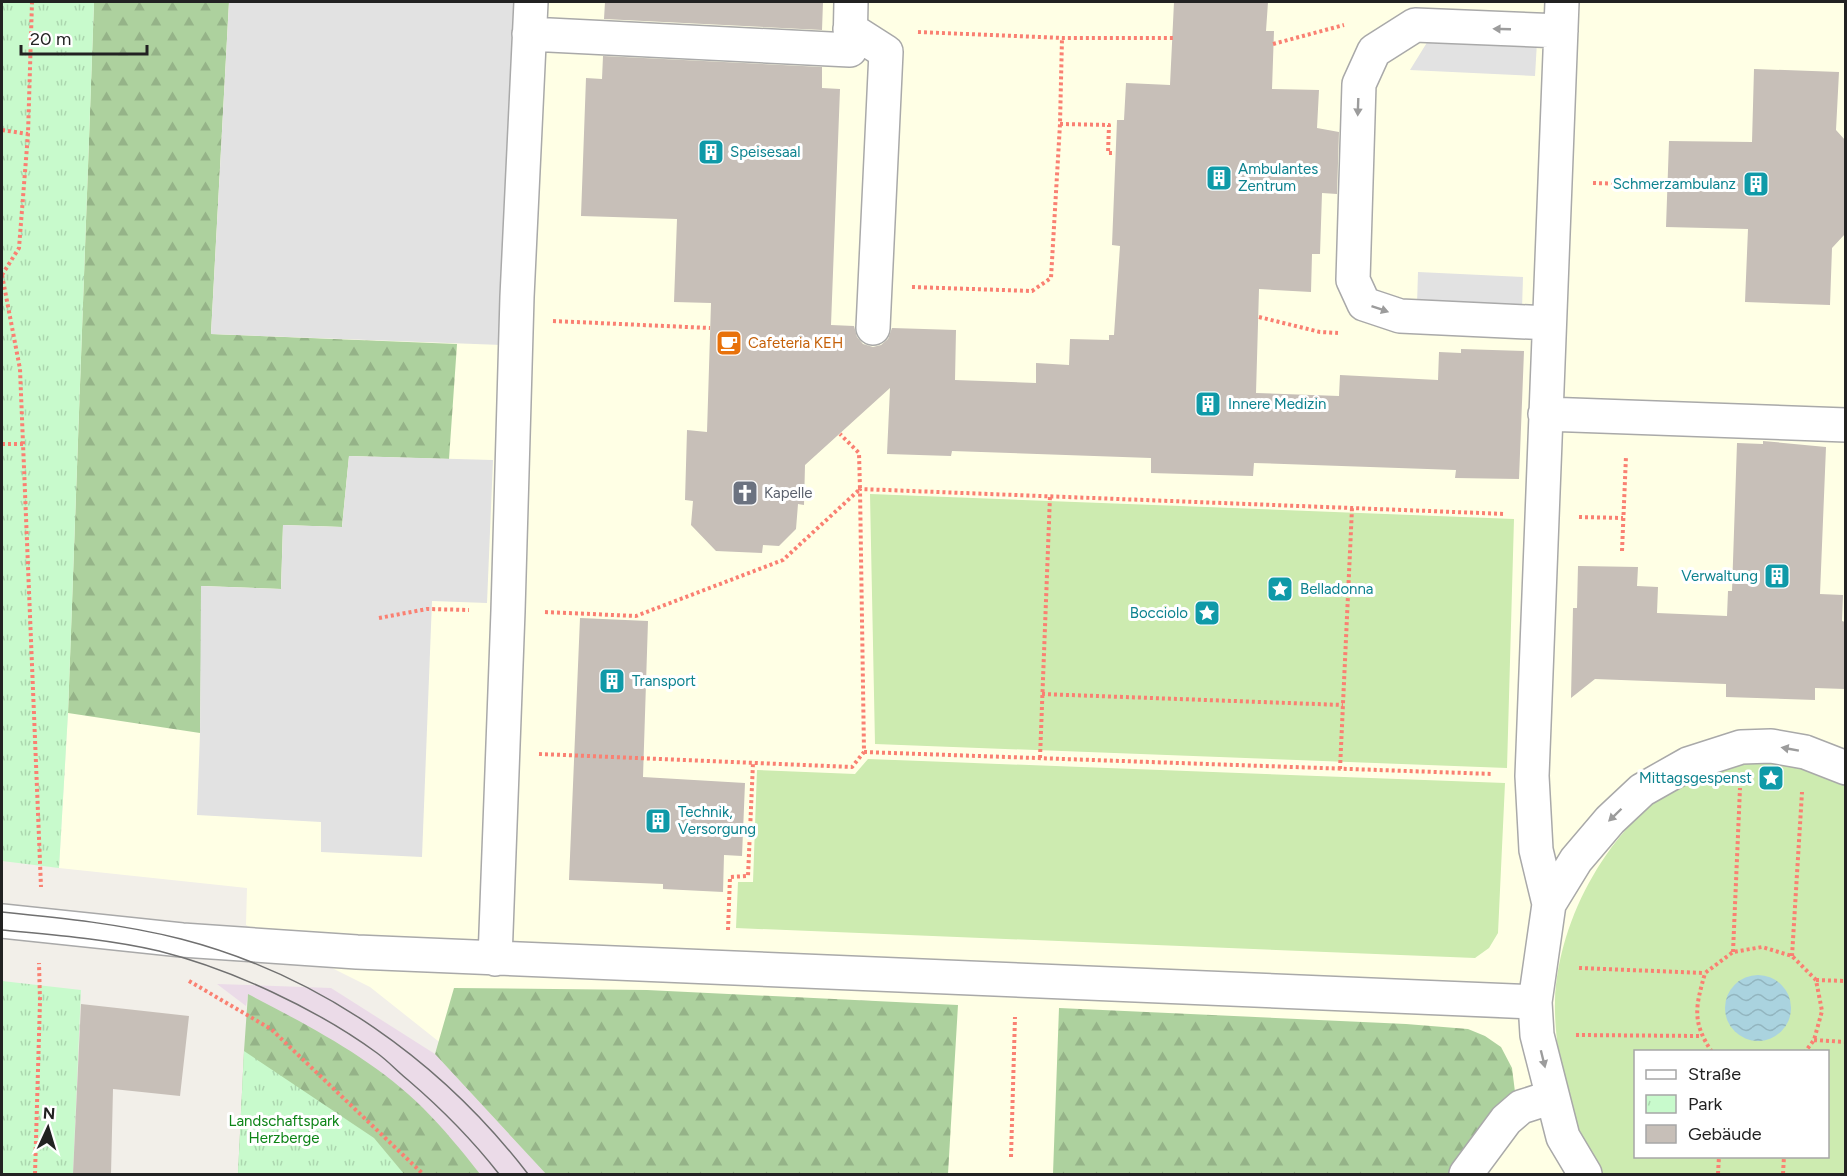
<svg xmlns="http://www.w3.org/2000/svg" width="1847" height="1176" font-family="Figtree,sans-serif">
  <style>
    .education { fill: #ffffe5; fill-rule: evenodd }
    .railway { fill: #ebdbe8 }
    .grass { fill: #cdebb0; fill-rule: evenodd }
    .forest { fill: url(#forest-firs) }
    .park { fill: url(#park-tufts) }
    .parking { fill: #e2e2e2 }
    .water { fill: url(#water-waves) }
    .building { fill: #c7bfb8 }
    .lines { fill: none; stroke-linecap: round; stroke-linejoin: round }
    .minor-casing { stroke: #a9a9a9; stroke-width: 36 }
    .path { stroke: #fa8072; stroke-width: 4; stroke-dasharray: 3 3; stroke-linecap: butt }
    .minor { stroke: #fff; stroke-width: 33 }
    .tram { stroke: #707070; stroke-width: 1.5 }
    .oneway { fill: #9c9c9c }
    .labels { text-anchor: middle; stroke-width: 6; stroke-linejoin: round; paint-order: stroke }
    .culture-label { font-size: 15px; fill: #0d838f; stroke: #fff; text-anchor: start }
    .food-label { font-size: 15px; fill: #c56008; stroke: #fff; text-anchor: start }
    .worship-label { font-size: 15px; fill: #5b616d; stroke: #fff; text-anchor: start }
    .park-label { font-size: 15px; fill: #0c8416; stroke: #fff }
  </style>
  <defs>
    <pattern id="forest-firs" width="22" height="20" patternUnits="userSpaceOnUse" patternTransform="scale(1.5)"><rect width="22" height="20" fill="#add19e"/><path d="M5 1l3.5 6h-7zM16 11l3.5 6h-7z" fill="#95b388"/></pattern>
    <pattern id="park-tufts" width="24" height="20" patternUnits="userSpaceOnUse" patternTransform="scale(1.5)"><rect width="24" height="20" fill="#c8facc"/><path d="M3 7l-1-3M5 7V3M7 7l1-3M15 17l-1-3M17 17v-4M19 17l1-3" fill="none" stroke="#acd6af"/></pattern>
    <pattern id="water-waves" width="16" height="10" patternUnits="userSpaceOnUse" patternTransform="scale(1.5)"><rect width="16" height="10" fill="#aad3df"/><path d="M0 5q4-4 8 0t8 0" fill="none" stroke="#92b5bf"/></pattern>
  </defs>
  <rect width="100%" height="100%" fill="#f2efe9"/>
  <path class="education" d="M94,2H1845V1174H562L462,1060L370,987L246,925L247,888L59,868L68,713ZM1636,1052H1828V1156H1636Z"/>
  <path class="railway" d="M217,984L331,988L435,1054L546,1174H480L465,1156L248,995L246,1006Z"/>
  <path class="grass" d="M870,494L1514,519L1507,768L875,744Z
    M868,759L1505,783L1498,933L1489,948L1475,958L736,928L738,882H753L757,770L855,774Z
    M1762,761L1796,764L1846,784L1845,1174H1603C1590,1152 1577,1130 1569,1105C1561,1080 1554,1028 1555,1001C1558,917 1611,824 1683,781C1707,767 1735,763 1762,761ZM1636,1052H1828V1156H1636Z"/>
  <path class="forest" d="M94,2H229L211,334L457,344L449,459L349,456L342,527L283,525L281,589L202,586L200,733L68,713Z
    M454,988L647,990L958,1005L948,1174H546L435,1054Z
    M248,994C309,1026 374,1059 423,1108C443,1128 462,1151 480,1174H238L244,1051Z
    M1059,1008L1406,1024L1468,1029L1485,1036L1501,1047L1512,1068L1515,1092L1452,1174H1053Z"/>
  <path class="park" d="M2,2H94L68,713L59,868L2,861Z
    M2,981L81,990L73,1174H2Z
    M244,1051L374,1138L404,1174H238Z"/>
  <path class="parking" d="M229,2H514L502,345L211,334Z
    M1431,36L1537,42L1535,76L1410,70Z
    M1418,272L1523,277L1522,309L1417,305Z
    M349,456L493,460L487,603L432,601L422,857L321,852V822L197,815L200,733L201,586L281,589L283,525L342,527Z"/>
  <path class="water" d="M1725 1008a33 33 0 1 1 66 0a33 33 0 1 1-66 0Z"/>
  <path class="building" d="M605,2H823L822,30L604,19Z
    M1174,2H1268L1266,31H1274L1272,89L1319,90L1317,128L1339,132L1337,194L1322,193L1320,254H1312L1311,292L1259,289L1256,393L1339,396L1340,375L1438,380L1439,352L1461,353V349L1524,351L1519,479L1455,478L1456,470L1254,463L1253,476L1151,473V458L952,451L951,456L887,454L890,388L805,465L804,505L798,504L796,529L779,546L763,545L762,553L716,551L691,525L693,501L685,500L687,430L707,432L711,303L674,302L677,219L581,216L586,78L602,79L603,56L822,67V88L840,89L831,325L854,326L857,337L863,344L873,347L881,345L888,339L892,328L956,330L955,380L1036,383V363L1069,365L1070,339L1109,340V335H1114L1120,246L1112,245L1117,120H1124L1126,83L1170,85Z
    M1754,69L1839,72L1836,130L1845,140V234L1832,248L1830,305L1745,302L1748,229L1666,227L1669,141L1752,142Z
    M1763,441L1826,447L1820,594L1843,595L1842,621L1845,622V689L1815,688V700L1726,697V684L1595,679L1571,698L1573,608H1577L1578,566L1638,567L1637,586L1658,587L1657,613L1727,616L1728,591H1732L1737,443L1763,444Z
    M580,618L648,621L643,777L745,783L742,856L724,855L723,892L663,889V884L569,880Z
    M81,1004L189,1016L180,1096L113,1089L111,1174H73Z"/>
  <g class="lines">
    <g class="minor-casing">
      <path id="minor" d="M850,29L886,52L873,328
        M529,34L850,50L851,2
        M1549,323L1400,316L1364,304L1353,280L1359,84L1374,51L1415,25L1561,31
        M1545,414L1846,425
        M1549,904L1536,850L1532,776L1562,2
        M2,921L182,940L357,952L1535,1002
        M495,959L508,611L517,297L531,2
        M1466,1174L1506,1120L1521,1107L1552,1097
        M1585,1174L1563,1137L1537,1035L1535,1002L1549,904L1576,860L1610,820L1642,790L1688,764L1741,747L1771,746L1805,752L1846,768"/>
    </g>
    <path class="path" d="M918,32L1062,38H1173
      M1273,44L1344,25
      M1060,124L1109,125L1108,153H1115
      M2,130L28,134
      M1593,183L1661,185
      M2,275L20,369L41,887
      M2,275L19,248L28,134L32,2
      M912,287L1032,291L1051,278L1060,124L1062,38
      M1259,317L1320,332L1338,333
      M553,321L710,328
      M2,444H23
      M1579,517L1623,518
      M1622,551L1626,456
      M545,612L636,616L783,560L860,489L859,453L840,434
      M379,618L427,609L469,610
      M1042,694L1343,705
      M864,752L1493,774
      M539,754L852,767L864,752L860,489L1506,514
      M1040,758L1050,496
      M1340,769L1352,508
      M728,930L730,877L748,876L753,763
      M1733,952L1740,788
      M1792,956L1802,792
      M1579,968L1705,973
      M1816,980L1846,981
      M189,981L271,1029L423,1174
      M1576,1035L1701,1036
      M1814,1040L1846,1042
      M1712,1052C1691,1021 1696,1006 1705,973L1733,952L1762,947L1792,956L1816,980L1822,1011L1814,1040L1805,1052
      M1011,1157L1015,1017
      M35,1174L40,1001L39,963
      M1718,1174L1719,1156
      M1783,1174L1784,1156"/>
    <use href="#minor" class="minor"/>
    <path class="tram" d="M2,912C62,918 122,924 181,939C320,975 441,1061 528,1174
      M2,930C54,935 107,939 159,951C231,969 317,1009 377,1053C388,1061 397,1071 408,1080C443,1110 470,1137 499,1174"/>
  </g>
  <defs><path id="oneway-solid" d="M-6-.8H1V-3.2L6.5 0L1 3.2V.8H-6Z" transform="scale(1.5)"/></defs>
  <g class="oneway">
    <use href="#oneway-solid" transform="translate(1502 29) rotate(-178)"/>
    <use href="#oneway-solid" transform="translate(1358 107) rotate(92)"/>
    <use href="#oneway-solid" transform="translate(1380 309) rotate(19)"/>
    <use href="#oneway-solid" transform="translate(1790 749) rotate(-170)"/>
    <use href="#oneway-solid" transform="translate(1615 815) rotate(136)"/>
    <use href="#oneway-solid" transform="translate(1543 1059) rotate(76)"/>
  </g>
  <defs>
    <g id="building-square" transform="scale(1.35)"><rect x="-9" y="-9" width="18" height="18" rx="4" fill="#0f9aa8" stroke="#fff"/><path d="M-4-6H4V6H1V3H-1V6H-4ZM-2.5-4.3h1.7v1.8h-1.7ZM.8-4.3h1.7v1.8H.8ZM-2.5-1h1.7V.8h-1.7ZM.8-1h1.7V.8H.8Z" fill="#fff"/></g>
    <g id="cafe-square" transform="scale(1.35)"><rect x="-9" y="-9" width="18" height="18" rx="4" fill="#e8710a" stroke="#fff"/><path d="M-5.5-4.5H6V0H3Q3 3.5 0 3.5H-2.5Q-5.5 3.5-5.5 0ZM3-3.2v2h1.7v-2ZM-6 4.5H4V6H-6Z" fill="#fff"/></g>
    <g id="church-square" transform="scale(1.35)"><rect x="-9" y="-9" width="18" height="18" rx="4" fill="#6b7280" stroke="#fff"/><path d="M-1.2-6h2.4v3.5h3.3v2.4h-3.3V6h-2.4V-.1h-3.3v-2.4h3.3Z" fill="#fff"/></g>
    <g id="sight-square" transform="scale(1.35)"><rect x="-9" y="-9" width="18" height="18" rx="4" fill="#0f9aa8" stroke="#fff"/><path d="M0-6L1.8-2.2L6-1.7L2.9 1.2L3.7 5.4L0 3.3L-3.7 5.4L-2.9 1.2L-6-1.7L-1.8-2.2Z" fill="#fff"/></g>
  </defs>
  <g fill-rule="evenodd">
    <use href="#building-square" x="711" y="152"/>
    <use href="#building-square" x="1219" y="178"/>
    <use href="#building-square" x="1756" y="184"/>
    <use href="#cafe-square" x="729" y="343"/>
    <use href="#building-square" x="1208" y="404"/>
    <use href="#church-square" x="745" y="493"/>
    <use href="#building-square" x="1777" y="576"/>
    <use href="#sight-square" x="1280" y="589"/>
    <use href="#sight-square" x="1207" y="613"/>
    <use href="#building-square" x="612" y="681"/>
    <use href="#sight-square" x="1771" y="778"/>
    <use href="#building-square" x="658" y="821"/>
  </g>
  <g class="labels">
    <g class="culture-label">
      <text x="730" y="157">Speisesaal</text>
      <text x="1238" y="174">Ambulantes<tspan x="1238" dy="17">Zentrum</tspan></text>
      <text x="1736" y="189" text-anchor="end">Schmerzambulanz</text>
      <text x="1228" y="409">Innere Medizin</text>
      <text x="1758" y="581" text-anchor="end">Verwaltung</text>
      <text x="1300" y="594">Belladonna</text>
      <text x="1188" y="618" text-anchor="end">Bocciolo</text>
      <text x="632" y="686">Transport</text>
      <text x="1752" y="783" text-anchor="end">Mittagsgespenst</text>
      <text x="678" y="817">Technik,<tspan x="678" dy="17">Versorgung</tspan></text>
    </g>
    <g class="food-label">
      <text x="748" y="348">Cafeteria KEH</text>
    </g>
    <g class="worship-label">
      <text x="764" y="498">Kapelle</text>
    </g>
    <g class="park-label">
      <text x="284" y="1126">Landschaftspark<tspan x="284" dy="17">Herzberge</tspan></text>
    </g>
  </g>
  <rect width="1847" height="1176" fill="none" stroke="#222222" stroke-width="6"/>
  <rect x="1634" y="1050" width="195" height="108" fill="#ffffff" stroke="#a7a7a7" stroke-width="1.5"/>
  <rect x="1646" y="1070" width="30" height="9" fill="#ffffff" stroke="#a7a7a7" stroke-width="1.5"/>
  <text x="1688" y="1080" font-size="18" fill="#222222">Straße</text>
  <rect x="1646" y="1095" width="30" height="18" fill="url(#park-tufts)" stroke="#a7a7a7" stroke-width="1.5"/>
  <text x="1688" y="1110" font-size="18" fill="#222222">Park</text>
  <rect x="1646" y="1125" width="30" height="18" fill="#c7bfb8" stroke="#a7a7a7" stroke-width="1.5"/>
  <text x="1688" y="1140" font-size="18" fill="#222222">Gebäude</text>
  <g transform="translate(48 1128) rotate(4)" stroke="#ffffff" stroke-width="4.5" paint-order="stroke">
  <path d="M0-4.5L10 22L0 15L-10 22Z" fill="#222222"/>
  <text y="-9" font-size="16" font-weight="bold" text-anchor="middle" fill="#222222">N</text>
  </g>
  <path d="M21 45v9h126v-9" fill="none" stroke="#222222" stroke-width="3"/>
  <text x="30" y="45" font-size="18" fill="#222222" stroke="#ffffff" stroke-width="4.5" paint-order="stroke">20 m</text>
</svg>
